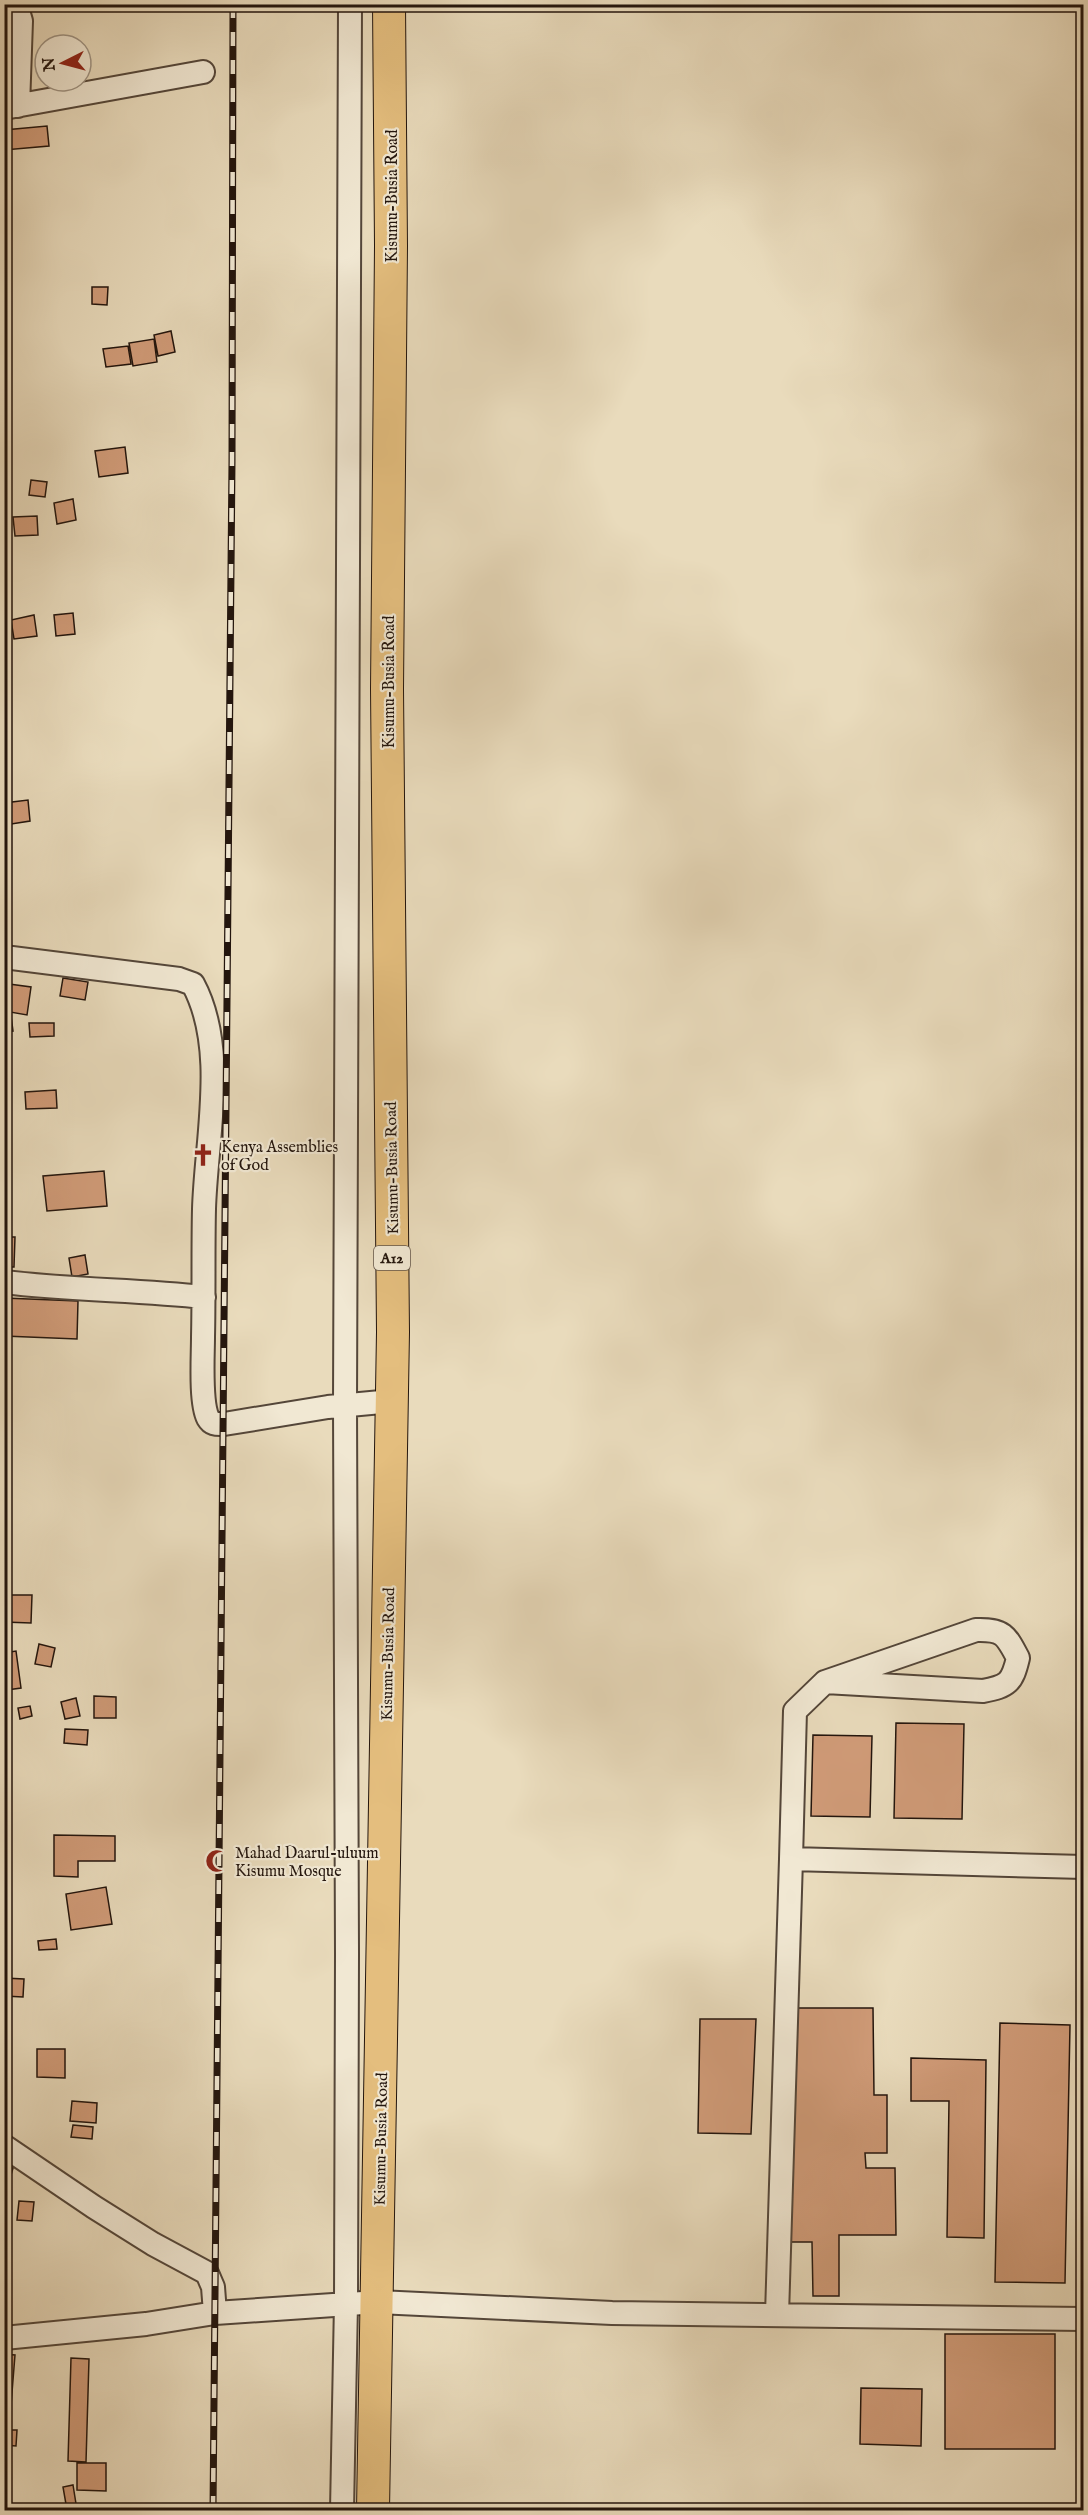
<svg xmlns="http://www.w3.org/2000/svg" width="1088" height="2515" font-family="'IM FELL English',serif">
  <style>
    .building { fill: #d09b78; stroke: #23150d; stroke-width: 1.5 }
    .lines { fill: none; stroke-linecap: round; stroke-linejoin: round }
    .minor-casing { stroke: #544639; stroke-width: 26 }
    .highway-casing { stroke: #23150d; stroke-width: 34 }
    .minor { stroke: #f1e8d3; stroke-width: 22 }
    .highway { stroke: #e4be7e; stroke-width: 32 }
    .rail-casing { stroke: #23150d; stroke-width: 7 }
    .rail { stroke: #f1e8d3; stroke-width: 4.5; stroke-dasharray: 14; stroke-linecap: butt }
    .labels { text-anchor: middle; stroke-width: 4.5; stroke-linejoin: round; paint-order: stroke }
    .shield { fill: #f1e8d3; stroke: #615448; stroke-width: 1.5 }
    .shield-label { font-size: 15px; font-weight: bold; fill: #23150d }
    .street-label { font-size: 16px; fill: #23150d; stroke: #f1e8d3 }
    .poi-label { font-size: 16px; fill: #23150d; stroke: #f1e8d3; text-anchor: start }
  </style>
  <rect width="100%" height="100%" fill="#e9dbbc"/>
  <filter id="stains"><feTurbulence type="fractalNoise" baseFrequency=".00333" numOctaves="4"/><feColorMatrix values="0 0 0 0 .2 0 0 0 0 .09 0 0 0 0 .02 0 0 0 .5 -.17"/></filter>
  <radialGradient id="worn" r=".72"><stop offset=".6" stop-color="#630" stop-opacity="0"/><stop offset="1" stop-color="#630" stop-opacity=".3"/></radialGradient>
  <path class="building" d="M105,4H137V6L106,8Z
    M186,4H212L213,8L186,11Z
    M47,126L49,146L4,150V130Z
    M92,287H108L107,305L92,304Z
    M171,331L175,352L158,356L154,335Z
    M154,339L157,362L133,366L129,343Z
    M128,346L131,364L106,367L103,349Z
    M125,447L128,473L99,477L95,451Z
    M31,480L47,482L45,497L29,495Z
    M73,499L76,520L57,524L54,503Z
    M37,516L38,535L15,536L13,517Z
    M73,613L75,634L56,636L54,615Z
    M34,615L37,636L14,639L11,620Z
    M28,800L30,821L5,825L4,803Z
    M63,978L88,982L85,1000L60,996Z
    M9,984L31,987L27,1015L4,1011Z
    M11,1016L13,1031L4,1032V1017Z
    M29,1023H54V1036L30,1037Z
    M56,1090L57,1108L26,1109L25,1092Z
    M104,1171L107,1206L47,1211L43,1176Z
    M4,1237H15L14,1267H4Z
    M85,1255L88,1274L72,1277L69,1258Z
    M4,1298L78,1301L77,1339L4,1336Z
    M4,1595H32L31,1623L4,1622Z
    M39,1644L55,1648L51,1667L35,1664Z
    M16,1651L21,1688L7,1690L4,1653Z
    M94,1696L116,1697V1718H94Z
    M76,1698L80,1716L65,1719L61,1702Z
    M30,1706L32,1716L20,1719L18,1708Z
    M896,1723L964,1724L962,1819L894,1818Z
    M65,1729L88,1730L87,1745L64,1743Z
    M813,1735L872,1736L870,1817L811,1816Z
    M54,1835L115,1836V1861H78V1877L54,1876Z
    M106,1887L112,1924L71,1930L66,1894Z
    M56,1939L57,1949L39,1950L38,1941Z
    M4,1978L24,1979L23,1997L4,1996Z
    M789,2008H873L874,2095H887V2153H865L866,2168H895L896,2235H839V2296H813L812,2242H790Z
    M700,2019H756L751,2134L698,2133Z
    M1000,2023L1070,2025L1065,2283L995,2282Z
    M37,2049H65V2078L37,2077Z
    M911,2058L986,2060L984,2238L947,2237L949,2101H911Z
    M72,2101L97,2103L96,2123L70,2121Z
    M73,2125L93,2127L92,2139L71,2137Z
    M4,2166L13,2168L5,2196H4Z
    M19,2201L34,2202L32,2221L17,2220Z
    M945,2334H1055V2449H945Z
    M4,2354L15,2355L9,2430H17L16,2446L4,2445Z
    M71,2358L89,2359L86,2462L68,2461Z
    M861,2388L922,2389L921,2446L860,2444Z
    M77,2463H106V2491L77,2490Z
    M73,2485L77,2510H67L63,2487Z"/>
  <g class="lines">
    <g class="minor-casing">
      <path id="minor" d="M16,4L21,21L18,106
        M4,108L203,72
        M4,957L179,979L193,984C228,1049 206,1138 204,1209C203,1251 204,1294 203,1337C203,1356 200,1402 208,1418C212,1425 217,1424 224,1424L328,1407L392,1401
        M4,1282C71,1290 137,1290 204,1297
        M791,1859L795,1711L825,1682L976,1630C1003,1629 1006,1635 1018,1658C1012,1683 1008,1686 983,1691L825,1682
        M4,2146L94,2207L153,2244L207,2273L213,2287L215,2313
        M777,2315L791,1859L1084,1867
        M4,2338L146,2324L215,2313L378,2302L612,2313L1084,2319
        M342,2510L346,2303L347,1954L345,1405L350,4"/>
    </g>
    <g class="highway-casing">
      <path id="highway" d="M373,2510L393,1332L387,689L391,246L389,4"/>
    </g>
    <use href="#minor" class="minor"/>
    <use href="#highway" class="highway"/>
    <g class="rail-casing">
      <path id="rail" d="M213,2510L232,461L233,4"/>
    </g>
    <use href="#rail" class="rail"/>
  </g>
  <defs>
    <g id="church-bare" transform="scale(1.8)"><path d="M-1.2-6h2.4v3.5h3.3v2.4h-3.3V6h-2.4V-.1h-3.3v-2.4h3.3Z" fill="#8f2418" stroke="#f1e8d3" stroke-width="2.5" paint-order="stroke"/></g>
    <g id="mosque-bare" transform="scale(1.8)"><path d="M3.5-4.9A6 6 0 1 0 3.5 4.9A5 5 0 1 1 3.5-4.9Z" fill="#8f2418" stroke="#f1e8d3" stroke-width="2.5" paint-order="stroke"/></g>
  </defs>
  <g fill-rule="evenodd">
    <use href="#church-bare" x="203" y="1155"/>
    <use href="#mosque-bare" x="217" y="1861"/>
  </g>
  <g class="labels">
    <rect class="shield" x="374" y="1246" width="36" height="24" rx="4.5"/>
    <g class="shield-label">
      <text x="392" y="1263">A12</text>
    </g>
    <g class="street-label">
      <text transform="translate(391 196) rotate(-90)" y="6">Kisumu-Busia Road</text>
      <text transform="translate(388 682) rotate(-90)" y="6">Kisumu-Busia Road</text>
      <text transform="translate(391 1168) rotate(-91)" y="6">Kisumu-Busia Road</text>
      <text transform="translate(387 1654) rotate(-89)" y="6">Kisumu-Busia Road</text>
      <text transform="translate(380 2139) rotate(-89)" y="6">Kisumu-Busia Road</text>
    </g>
    <g class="poi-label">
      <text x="221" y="1152">Kenya Assemblies<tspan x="221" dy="18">of God</tspan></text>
      <text x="235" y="1858">Mahad Daarul-uluum<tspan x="235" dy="18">Kisumu Mosque</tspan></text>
    </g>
  </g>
  <rect width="1088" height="2515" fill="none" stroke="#e9dbbc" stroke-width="24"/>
  <rect x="6" y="6" width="1076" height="2503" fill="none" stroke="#23150d" stroke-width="3"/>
  <rect x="12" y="12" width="1064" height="2491" fill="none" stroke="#23150d" stroke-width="1.5"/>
  <g transform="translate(63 63) rotate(264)"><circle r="28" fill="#f1e8d3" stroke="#9f9484" stroke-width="1.5"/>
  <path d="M0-4.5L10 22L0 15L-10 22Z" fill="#8f2418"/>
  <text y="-9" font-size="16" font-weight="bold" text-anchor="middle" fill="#23150d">N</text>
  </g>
  <rect width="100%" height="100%" filter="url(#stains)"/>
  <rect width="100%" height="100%" fill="url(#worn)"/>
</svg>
